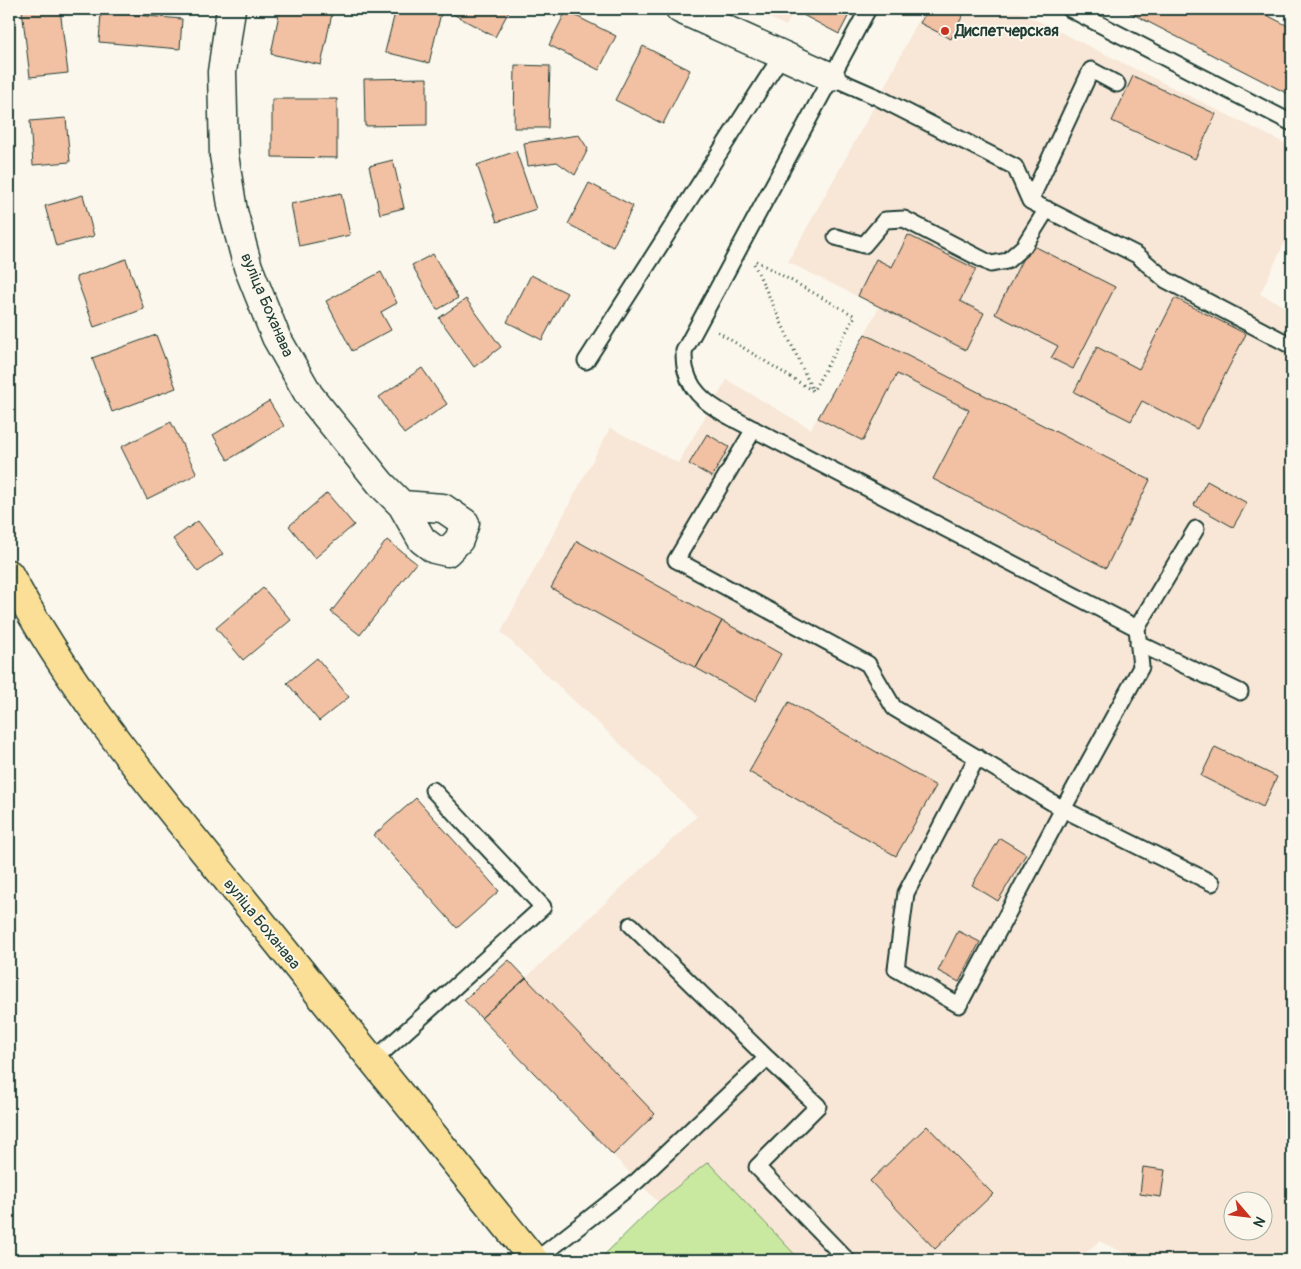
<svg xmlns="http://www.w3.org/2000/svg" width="1301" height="1269" font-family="Pangolin,sans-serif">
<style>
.built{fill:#f8e6d6;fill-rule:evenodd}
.green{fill:#c9e9a0;stroke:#74936a}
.building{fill:#f2c0a2;stroke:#1f3d34}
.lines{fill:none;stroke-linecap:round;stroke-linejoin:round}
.service-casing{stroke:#1f3d34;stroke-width:19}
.minor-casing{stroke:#1f3d34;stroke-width:31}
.primary-casing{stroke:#1f3d34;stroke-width:31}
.path{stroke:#1f3d34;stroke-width:3;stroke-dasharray:1 4;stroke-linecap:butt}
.service{stroke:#fbf7ec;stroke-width:15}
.minor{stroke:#fbf7ec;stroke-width:28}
.primary{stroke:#fbdf96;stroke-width:28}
.poi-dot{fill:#c8321e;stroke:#fbf7ec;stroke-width:2}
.labels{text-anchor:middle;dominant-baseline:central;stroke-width:4;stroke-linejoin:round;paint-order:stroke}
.poi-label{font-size:16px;font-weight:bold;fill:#1f3d34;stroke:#fbf7ec;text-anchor:start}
.street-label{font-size:16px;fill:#1f3d34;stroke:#fbf7ec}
</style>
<rect width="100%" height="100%" fill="#fbf7ec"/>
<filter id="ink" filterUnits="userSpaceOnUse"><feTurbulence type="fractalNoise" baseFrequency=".02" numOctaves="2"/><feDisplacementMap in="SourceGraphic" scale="10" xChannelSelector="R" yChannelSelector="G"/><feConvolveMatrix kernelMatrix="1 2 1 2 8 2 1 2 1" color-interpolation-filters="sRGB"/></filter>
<g filter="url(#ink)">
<path class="built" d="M 752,9 L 795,9 L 786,26 Z
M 924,9 L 1014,9 L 1292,147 L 1292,227 L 1260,294 L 1292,310 L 1292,1260 L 1140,1260 L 1099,1241 L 1078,1260 L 800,1260 L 708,1162 L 658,1202 L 481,1018 L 526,978 L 697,816 L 501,632 L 610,428 L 678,463 L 727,380 L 811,429 L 865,334 L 879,307 L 788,262 L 879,98 ZM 1234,1202 L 1264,1202 L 1264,1232 L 1234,1232 Z"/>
<path class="green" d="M 708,1162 L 800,1260 L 599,1260 L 658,1202 Z"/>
<path class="building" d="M 29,9 L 60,9 L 68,73 L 30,77 L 22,10 Z
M 280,9 L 333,9 L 321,65 L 271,54 Z
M 396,9 L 442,9 L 429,63 L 385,52 Z
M 456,9 L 510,9 L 495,37 L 453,14 Z
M 806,9 L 852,9 L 839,34 L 803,15 Z
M 928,9 L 966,9 L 951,39 L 920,23 Z
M 1123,9 L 1255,9 L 1292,28 L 1292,96 Z
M 566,11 L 616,36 L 599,70 L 549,45 Z
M 101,12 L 182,19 L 180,49 L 99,42 Z
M 643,46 L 690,70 L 663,124 L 615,100 Z
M 515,65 L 550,66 L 548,128 L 514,128 Z
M 1133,76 L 1216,114 L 1195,159 L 1112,121 Z
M 427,78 L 427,125 L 365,126 L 364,79 Z
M 272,99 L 337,99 L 337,158 L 272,157 Z
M 66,118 L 70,162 L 33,165 L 30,121 Z
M 579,135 L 588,149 L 575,175 L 557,162 L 528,166 L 524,143 Z
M 516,151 L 536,209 L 497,222 L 477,165 Z
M 393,160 L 404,208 L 380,214 L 369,166 Z
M 589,183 L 633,206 L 613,247 L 568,224 Z
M 341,193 L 350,235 L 299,246 L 291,204 Z
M 83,195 L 94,236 L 56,246 L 45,206 Z
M 908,235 L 976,269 L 960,301 L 984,313 L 966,350 L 858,296 L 876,259 L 892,267 Z
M 1030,244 L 1115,287 L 1073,369 L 1051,358 L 1058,346 L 995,314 Z
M 433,254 L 458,298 L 437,310 L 412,265 Z
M 126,259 L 144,309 L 94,327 L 76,277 Z
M 381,272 L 397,303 L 381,312 L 391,330 L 352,351 L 326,301 Z
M 531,275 L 567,293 L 542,340 L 507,322 Z
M 1175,298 L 1246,334 L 1197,429 L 1142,401 L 1131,421 L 1074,392 L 1097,347 L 1139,369 Z
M 466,299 L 501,347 L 474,367 L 439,318 Z
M 865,334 L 1150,480 L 1106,568 L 933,479 L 969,410 L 897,374 L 863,441 L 818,418 Z
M 156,335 L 176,388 L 112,412 L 92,358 Z
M 422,368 L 447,404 L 404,434 L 379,397 Z
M 269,401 L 284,426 L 228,460 L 213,435 Z
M 171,422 L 197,474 L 147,499 L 121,447 Z
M 707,434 L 729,447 L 712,477 L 689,464 Z
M 1207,481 L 1247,503 L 1233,527 L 1194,505 Z
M 327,493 L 354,525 L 315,558 L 289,526 Z
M 198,521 L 223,554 L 198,572 L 173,539 Z
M 387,540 L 416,563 L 360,635 L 331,612 Z
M 577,541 L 722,621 L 696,668 L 551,588 Z
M 263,588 L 291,620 L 243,660 L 216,628 Z
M 722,621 L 781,654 L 755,701 L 696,668 Z
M 317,658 L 349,697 L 319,721 L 287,683 Z
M 789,702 L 936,786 L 896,856 L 749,772 Z
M 1215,747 L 1277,777 L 1263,807 L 1201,776 Z
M 416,798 L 499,891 L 457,928 L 374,835 Z
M 1000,838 L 1026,854 L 998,901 L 972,885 Z
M 958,931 L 980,942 L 959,982 L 938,971 Z
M 509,960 L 526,978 L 481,1018 L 464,1000 Z
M 526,978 L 655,1114 L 613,1155 L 481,1018 Z
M 927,1126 L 993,1194 L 935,1249 L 870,1181 Z
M 1143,1167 L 1165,1170 L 1161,1197 L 1140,1194 Z"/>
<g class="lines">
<g class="service-casing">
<path id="service" d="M 868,9 L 684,351 C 684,358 684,365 686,371 C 692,396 715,409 736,420 L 1137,628 L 1196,529
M 1070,9 L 1292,123
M 831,77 L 879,98 L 1015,167 L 1030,201 L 1137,255 L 1166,280 L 1292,346
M 1030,201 L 1091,70 L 1117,84
M 836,237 L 864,245 L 885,220 L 904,219 L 991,264 L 1007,261 L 1024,246 L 1047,209
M 586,361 L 782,55
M 754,429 L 676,560 L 868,664 L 894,708 L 1063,809 L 1212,883
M 1138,643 L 1240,692
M 977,757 L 906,893 L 896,969 L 959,1005 L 1063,809 L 1141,667 L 1137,628
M 631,925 L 767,1058
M 373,1061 L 543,907 L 433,790
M 536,1260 L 637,1181 L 767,1058 L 818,1106 L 757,1167 L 847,1260"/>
</g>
<g class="minor-casing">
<path id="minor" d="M 231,9 L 222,72 L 224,155 L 233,211 L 248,267 L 276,337 L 309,395 L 381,484 L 402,505 L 422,540 L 434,549 L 447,552 L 459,540 L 465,523 L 443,508 L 402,505
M 680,9 L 831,77"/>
</g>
<g class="primary-casing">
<path id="primary" d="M 9,574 C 71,692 158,795 242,898 C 339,1019 437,1140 534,1260"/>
</g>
<path class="path" d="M 756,261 L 855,316 L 813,391
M 754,264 L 812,389
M 718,332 L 813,391"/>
<use href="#service" class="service"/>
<use href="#minor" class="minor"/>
<use href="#primary" class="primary"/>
</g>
</g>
<circle class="poi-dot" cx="945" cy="31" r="5"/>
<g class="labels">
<g class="poi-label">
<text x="955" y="31">Диспетчерская</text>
</g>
<g class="street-label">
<text transform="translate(267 305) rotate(67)">вуліца Боханава</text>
<text transform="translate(262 924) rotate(51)">вуліца Боханава</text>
</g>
</g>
<rect width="1301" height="1269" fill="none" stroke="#fbf7ec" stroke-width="30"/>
<rect x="15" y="15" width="1271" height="1239" fill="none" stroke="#1f3d34" stroke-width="2" filter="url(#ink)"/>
<g transform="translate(1248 1216) rotate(118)"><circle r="24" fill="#fbf7ec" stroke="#a3ada2"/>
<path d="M0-4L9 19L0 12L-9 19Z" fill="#c8321e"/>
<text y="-8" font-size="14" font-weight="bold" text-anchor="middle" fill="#1f3d34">N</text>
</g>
</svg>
